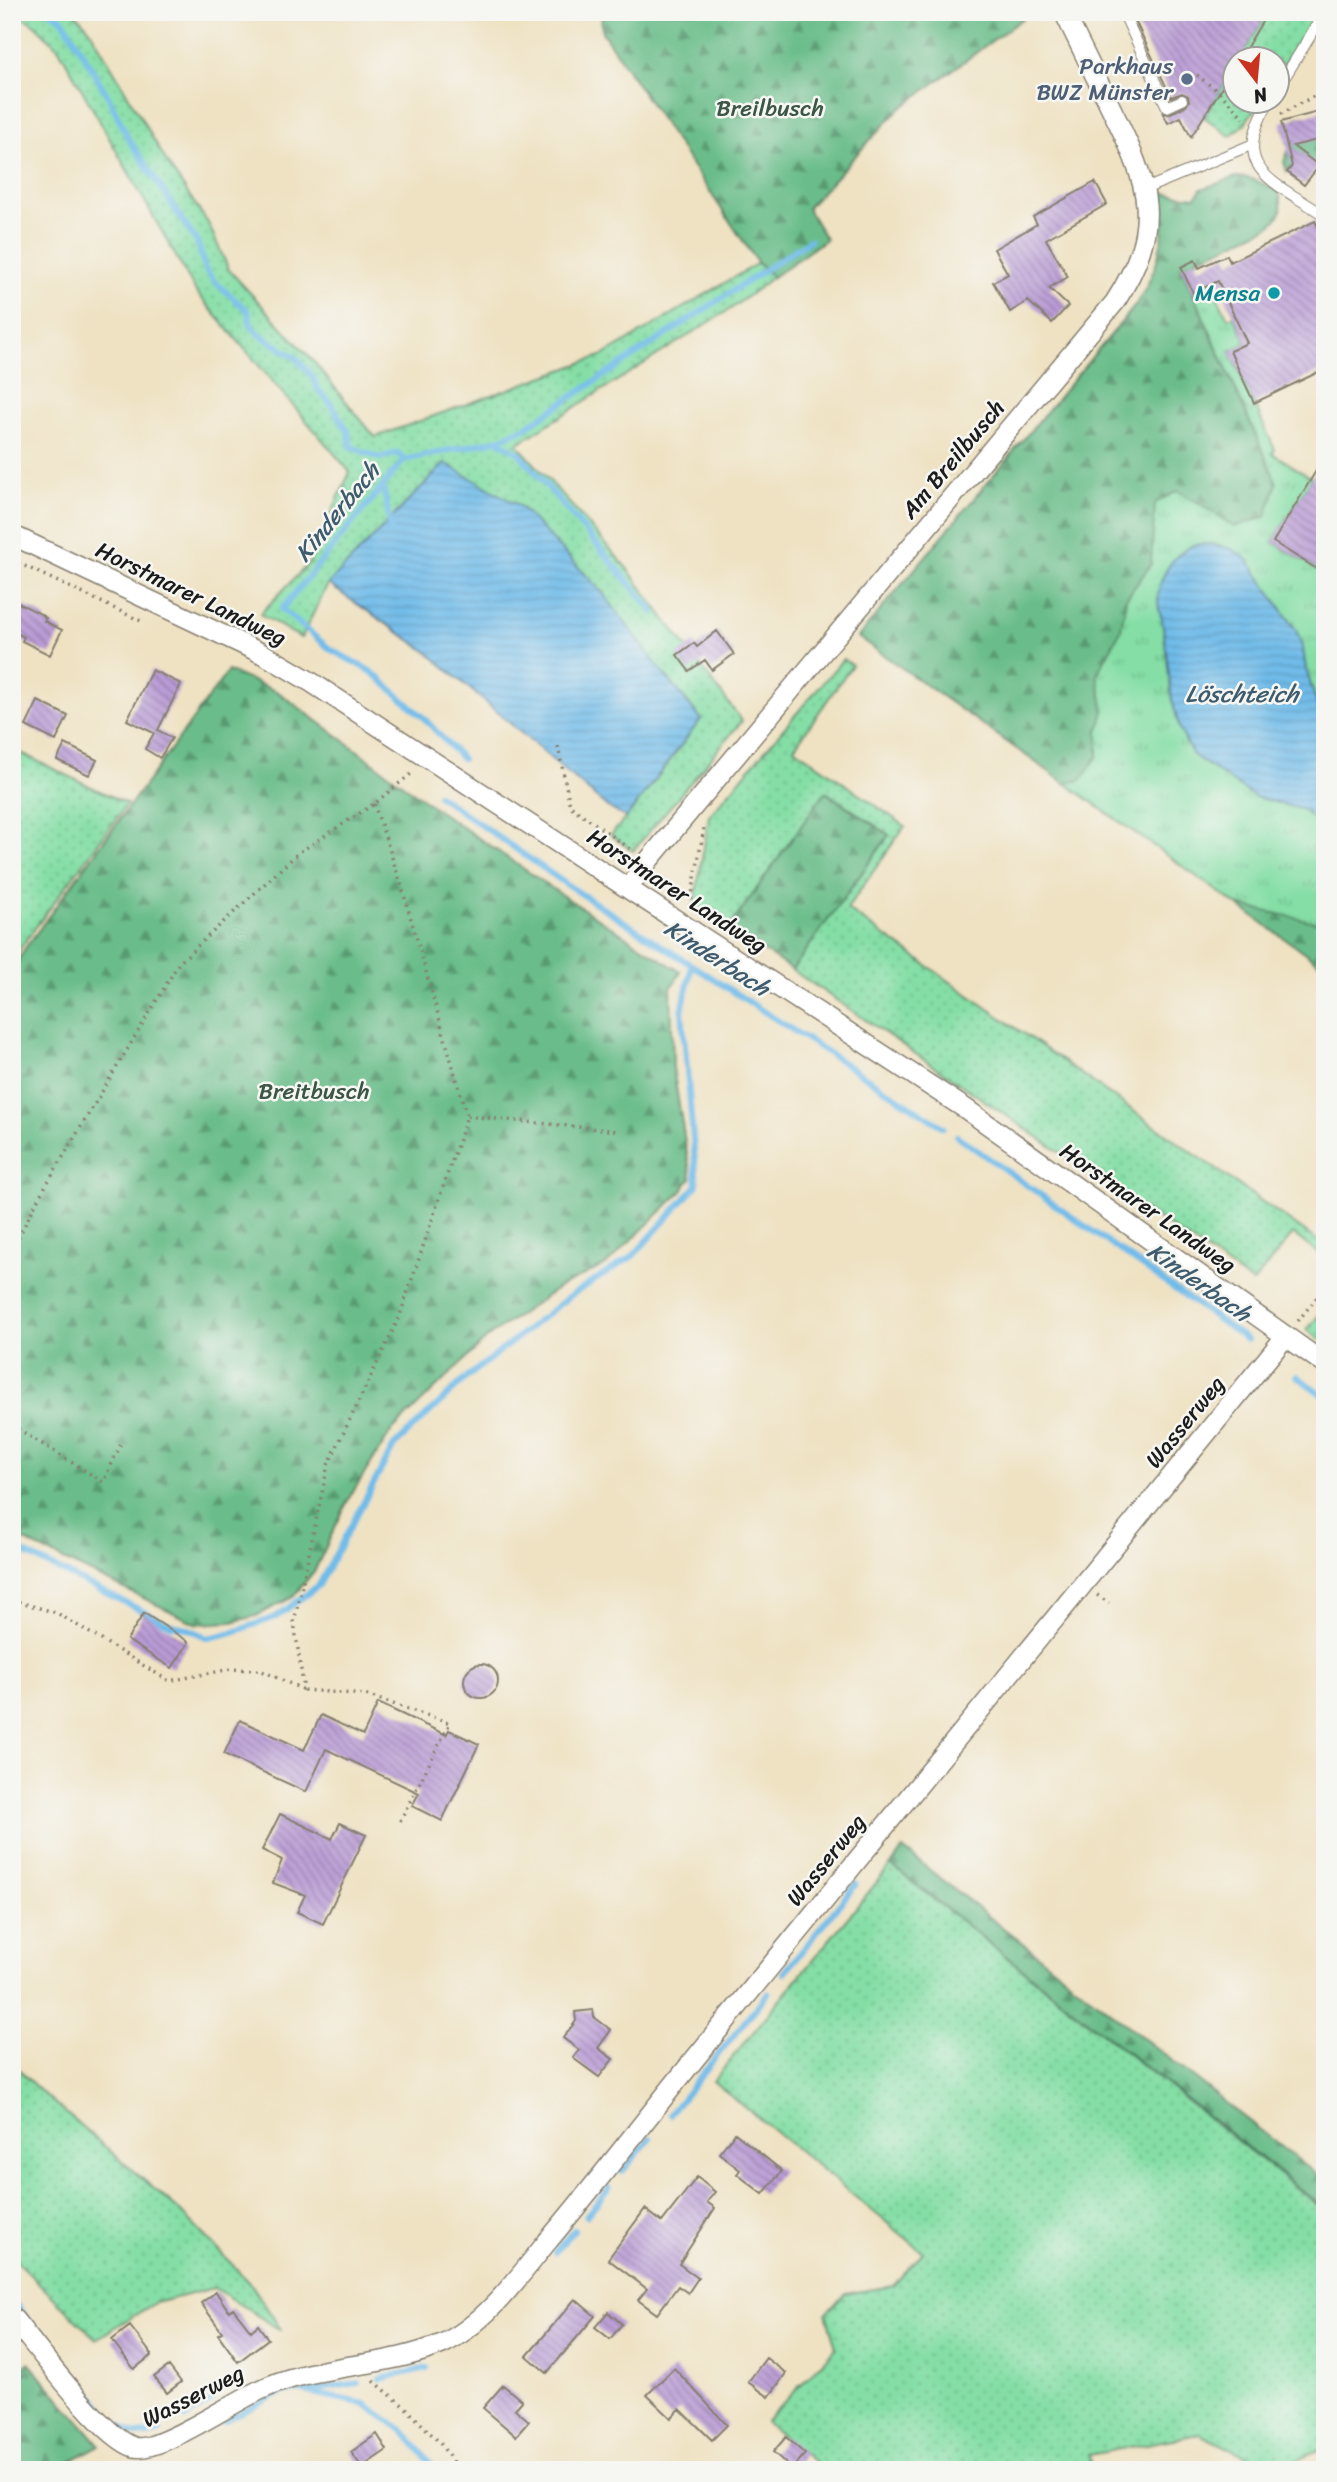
<svg xmlns="http://www.w3.org/2000/svg" width="1337" height="2482" font-family="Sriracha,sans-serif">
<style>
.grass{fill:url(#grass-dots);stroke:#507d60;stroke-width:2}
.forest{fill:url(#forest-firs);stroke:#446c53;stroke-width:2}
.park{fill:url(#park-tufts);stroke:#507d60;stroke-width:2}
.water{fill:url(#water-rules);stroke:#466c82;stroke-width:2}
.lines{fill:none;stroke-linecap:round;stroke-linejoin:round}
.stream{stroke:#70bbe9;stroke-width:6}
.building{fill:url(#building-back-hatch)}
.lane-casing{stroke:#867f70;stroke-width:12}
.street-casing{stroke:#867f70;stroke-width:22}
.path{stroke:#867f70;stroke-width:3.5;stroke-dasharray:2 5;stroke-linecap:butt}
.lane{stroke:#fff;stroke-width:10}
.street{stroke:#fff;stroke-width:19}
.service-dot{fill:#5c6f8a;stroke:#f6f6f2;stroke-width:2.5}
.culture-dot{fill:#0f9aa8;stroke:#f6f6f2;stroke-width:2.5}
.labels{text-anchor:middle;dominant-baseline:central;stroke-width:5;stroke-linejoin:round;paint-order:stroke}
.service-label{font-size:23px;fill:#4e5e75;stroke:#f6f6f2;text-anchor:end}
.park-label{font-size:23px;fill:#3b5645;stroke:#f6f6f2}
.culture-label{font-size:23px;fill:#0d838f;stroke:#f6f6f2;text-anchor:end}
.street-label{font-size:23px;fill:#1c1c1c;stroke:#f6f6f2}
.water-label{font-size:24px;font-style:italic;fill:#3e5c6e;stroke:#f6f6f2}
</style>
<defs>
<pattern id="grass-dots" width="8" height="8" patternUnits="userSpaceOnUse" patternTransform="scale(1.75)"><rect width="8" height="8" fill="#84dea5"/><path d="M2 2h.1M6 6h.1" fill="none" stroke="#71be8d" stroke-width="1.8" stroke-linecap="round"/></pattern>
<pattern id="forest-firs" width="22" height="20" patternUnits="userSpaceOnUse" patternTransform="scale(1.75)"><rect width="22" height="20" fill="#6bbd8a"/><path d="M5 1l3.5 6h-7zM16 11l3.5 6h-7z" fill="#579970"/></pattern>
<pattern id="park-tufts" width="24" height="20" patternUnits="userSpaceOnUse" patternTransform="scale(1.75)"><rect width="24" height="20" fill="#84dea5"/><path d="M3 7l-1-3M5 7V3M7 7l1-3M15 17l-1-3M17 17v-4M19 17l1-3" fill="none" stroke="#71be8d"/></pattern>
<pattern id="water-rules" width="6" height="5" patternUnits="userSpaceOnUse" patternTransform="scale(1.75)"><rect width="6" height="5" fill="#70bbe9"/><path d="M0 2.5h6" fill="none" stroke="#60a0c7"/></pattern>
<pattern id="building-back-hatch" width="6" height="6" patternUnits="userSpaceOnUse" patternTransform="scale(1.75)"><rect width="6" height="6" fill="#b99bd5"/><path d="M-1 5l2 2M0 0l6 6M5-1l2 2" fill="none" stroke="#967eac"/></pattern>
</defs>
<rect width="100%" height="100%" fill="#f6f6f2"/>
<filter id="ink" filterUnits="userSpaceOnUse"><feTurbulence type="fractalNoise" baseFrequency=".0143" numOctaves="2"/><feDisplacementMap in="SourceGraphic" scale="14" xChannelSelector="R" yChannelSelector="G"/><feConvolveMatrix kernelMatrix="1 2 1 2 8 2 1 2 1" color-interpolation-filters="sRGB"/></filter>
<filter id="wash" filterUnits="userSpaceOnUse"><feTurbulence type="fractalNoise" baseFrequency=".00686" numOctaves="4" result="noise"/><feDisplacementMap in="SourceGraphic" scale="28" xChannelSelector="R" yChannelSelector="G"/><feGaussianBlur stdDeviation="1.57" result="paint"/><feColorMatrix in="noise" values="0 0 0 0 0 0 0 0 0 0 0 0 0 0 0 0 0 1.4 0 .05"/><feComposite in="paint" operator="in"/></filter>
<g filter="url(#wash)">
<rect width="100%" height="100%" fill="#efe2c3"/>
<path class="grass" d="M 14,12 L 74,12 L 89,28 L 169,166 L 208,223 L 229,270 L 314,362 L 375,437 L 604,355 L 758,263 L 773,277 L 732,308 L 517,444 L 626,567 L 742,721 L 633,851 L 611,835 L 635,807 L 701,719 L 660,669 L 445,463 L 328,584 L 301,638 L 260,614 L 309,563 L 350,472 L 196,292 L 59,49 L 35,25 Z
M 1268,12 L 1317,12 L 1278,73 L 1278,60 L 1239,60 Z
M 1235,65 L 1236,102 L 1259,102 L 1244,125 L 1230,136 L 1204,117 Z
M 843,659 L 852,665 L 794,748 L 905,826 L 847,909 L 1325,1246 L 1324,1258 L 1293,1234 L 1253,1283 L 792,970 L 889,835 L 826,792 L 729,928 L 694,907 L 709,816 Z
M 12,749 L 127,804 L 21,947 L 12,963 Z
M 1325,1307 L 1325,1343 L 1307,1330 Z
M 891,1865 L 1325,2211 L 1325,2448 L 1275,2469 L 1199,2434 L 1089,2455 L 1092,2470 L 824,2470 L 765,2422 L 836,2348 L 826,2313 L 845,2294 L 893,2286 L 923,2252 L 713,2081 Z
M 12,2063 L 38,2089 L 181,2212 L 251,2284 L 282,2331 L 214,2288 L 155,2303 L 96,2339 L 12,2257 Z"/>
<path class="forest" d="M 601,12 L 1031,12 L 897,111 L 807,208 L 826,239 L 773,277 L 758,263 L 602,32 Z
M 1325,110 L 1325,173 L 1302,153 L 1287,172 L 1284,162 L 1291,144 L 1289,122 L 1299,117 L 1317,124 Z
M 1236,177 C 1255,177 1262,184 1279,192 C 1284,210 1282,218 1266,228 L 1181,267 L 1277,483 L 1266,517 L 1233,527 L 1201,504 L 1154,537 L 1151,564 L 1126,599 L 1121,630 L 1097,674 L 1104,711 L 1098,733 L 1098,756 L 1081,780 L 1065,783 L 858,637 L 1135,306 C 1158,272 1167,234 1163,193 L 1196,197 L 1201,189 Z
M 228,671 L 278,692 L 439,811 L 565,897 L 681,972 L 671,988 L 673,1068 L 691,1178 L 681,1192 L 606,1265 L 561,1286 L 489,1336 L 391,1432 L 349,1498 L 315,1570 L 293,1597 L 256,1616 L 232,1622 L 197,1624 L 12,1535 L 12,971 L 24,950 Z
M 825,792 L 889,835 L 792,970 L 729,928 Z
M 1237,905 L 1325,923 L 1325,967 Z
M 903,1849 L 1325,2181 L 1325,2209 L 891,1865 Z
M 29,2363 L 100,2445 L 54,2470 L 12,2470 L 12,2373 Z"/>
<path class="park" d="M 1211,284 L 1228,318 L 1234,316 L 1247,343 L 1230,351 L 1275,450 L 1272,453 L 1312,478 L 1273,542 L 1325,574 L 1325,924 L 1237,905 L 1065,783 L 1081,780 L 1098,756 L 1098,733 L 1104,711 L 1097,674 L 1121,630 L 1126,599 L 1151,564 L 1155,503 L 1177,491 L 1201,504 L 1234,527 L 1266,517 L 1277,483 L 1193,293 Z"/>
<path class="water" d="M 445,463 L 521,507 L 602,592 L 660,669 L 701,719 L 626,818 L 606,806 L 426,651 L 328,584 Z
M 1196,544 L 1213,544 L 1232,549 L 1248,560 L 1294,627 L 1302,642 L 1306,669 L 1325,730 L 1325,830 L 1304,810 L 1255,797 L 1193,755 L 1180,730 L 1172,699 L 1162,619 C 1150,590 1168,555 1196,544 Z"/>
<g class="lines">
<path class="stream" d="M 51,12 L 63,20 L 109,98 L 128,138 L 198,244 L 205,269 L 215,282 L 248,311 L 251,326 L 259,334 L 296,358 L 314,379 L 318,390 L 328,400 L 348,431 L 351,447 L 379,458 L 398,453 L 404,460 L 282,609 L 330,649 L 372,672 L 422,716 L 462,759
M 497,440 L 519,453 L 654,612
M 404,460 L 497,440 L 523,429 L 810,240
M 383,486 L 391,528
M 438,795 L 566,884 L 943,1127
M 957,1136 L 1247,1340
M 1297,1376 L 1325,1397
M 12,1547 L 171,1625 L 187,1628 L 208,1638 L 231,1633 L 276,1617 L 319,1585 L 394,1446 L 466,1378 L 570,1296 L 633,1256 L 697,1185 L 682,1011 L 692,965
M 784,1973 L 856,1884
M 670,2114 L 768,1993
M 622,2172 L 650,2138
M 586,2216 L 609,2188
M 555,2252 L 574,2230
M 12,2300 L 112,2420 C 133,2434 135,2438 160,2431
M 380,2379 L 427,2368
M 308,2391 L 358,2383
M 185,2418 L 213,2400
M 224,2421 L 285,2391 L 298,2390 L 365,2404 L 404,2431 L 436,2470"/>
</g>
<g id="blocks">
<path class="building" d="M 1131,12 L 1268,12 L 1239,60 L 1236,60 L 1236,65 L 1191,137 L 1181,117 L 1168,123 L 1163,113 L 1169,114 L 1186,106 L 1189,101 L 1188,96 L 1182,93 L 1171,97 Z
M 1325,110 L 1325,138 L 1293,146 L 1319,166 L 1304,185 L 1287,172 L 1292,166 L 1281,122 Z
M 1095,182 L 1107,204 L 1046,239 L 1068,277 L 1049,288 L 1068,306 L 1052,323 L 1028,301 L 1010,312 L 993,282 L 1008,274 L 994,249 L 1037,224 L 1033,217 Z
M 1315,221 L 1325,241 L 1325,369 L 1254,403 L 1230,351 L 1247,343 L 1218,281 L 1193,293 L 1181,267 L 1195,260 L 1199,268 L 1227,255 L 1230,262 Z
M 1325,456 L 1325,574 L 1273,542 Z
M 12,600 L 37,612 L 46,618 L 44,621 L 62,630 L 50,655 L 22,641 L 24,637 L 12,631 Z
M 717,631 L 734,654 L 712,670 L 705,660 L 689,671 L 677,655 L 694,643 L 697,647 Z
M 152,670 L 181,684 L 158,730 L 172,738 L 160,758 L 145,749 L 154,733 L 127,720 Z
M 38,701 L 68,716 L 56,741 L 26,726 Z
M 65,744 L 97,760 L 89,775 L 57,760 Z
M 144,1613 L 189,1642 L 172,1668 L 127,1640 Z
M464 1681a17 17 0 1 1 34 0a17 17 0 1 1-34 0Z
M 378,1703 L 446,1735 L 449,1730 L 479,1744 L 442,1821 L 412,1806 L 419,1793 L 326,1749 L 306,1792 L 224,1754 L 240,1720 L 304,1750 L 321,1715 L 363,1735 Z
M 280,1814 L 332,1839 L 340,1823 L 366,1835 L 323,1924 L 297,1912 L 305,1895 L 273,1883 L 282,1860 L 262,1850 Z
M 593,2010 L 594,2017 L 611,2030 L 598,2048 L 613,2059 L 599,2077 L 573,2058 L 579,2050 L 563,2038 L 576,2021 L 575,2012 Z
M 735,2133 L 782,2171 L 763,2194 L 737,2174 L 740,2170 L 719,2153 Z
M 697,2177 L 715,2192 L 707,2202 L 715,2208 L 679,2264 L 698,2278 L 688,2293 L 678,2286 L 657,2314 L 638,2300 L 647,2289 L 608,2259 L 645,2209 L 662,2222 Z
M 216,2292 L 229,2311 L 233,2308 L 251,2331 L 258,2325 L 268,2339 L 238,2362 L 218,2334 L 222,2332 L 201,2303 Z
M 575,2299 L 595,2316 L 547,2373 L 527,2356 Z
M 608,2312 L 622,2324 L 610,2339 L 595,2327 Z
M 130,2326 L 152,2355 L 134,2369 L 112,2340 Z
M 766,2358 L 786,2373 L 769,2397 L 748,2382 Z
M 169,2366 L 181,2382 L 167,2393 L 154,2377 Z
M 674,2368 L 727,2425 L 712,2440 L 680,2409 L 671,2418 L 647,2395 Z
M 503,2385 L 522,2401 L 515,2409 L 529,2421 L 516,2436 L 483,2408 Z
M 377,2434 L 387,2450 L 362,2467 L 351,2452 Z
M 786,2437 L 805,2454 L 792,2469 L 773,2452 Z"/>
</g>
</g>
<g filter="url(#ink)">
<use href="#blocks" fill-opacity="0" stroke="#867f70" stroke-width="2"/>
<g class="lines">
<g class="lane-casing">
<path id="lane" d="M 1123,12 L 1167,107 L 1182,100
M 1278,88 L 1325,12
M 1269,102 C 1227,171 1275,181 1325,216
M 1145,189 L 1251,145"/>
</g>
<g class="street-casing">
<path id="street" d="M 12,535 L 265,655 L 311,682 L 966,1109 L 1325,1364
M 628,888 L 648,861 L 1115,302 C 1164,225 1150,187 1112,110 C 1096,77 1080,45 1064,12
M 12,2317 C 37,2347 101,2436 134,2447 C 157,2454 233,2402 258,2391 C 315,2363 383,2369 442,2344 C 483,2326 519,2277 547,2242 C 597,2183 644,2121 693,2061 L 1286,1336"/>
</g>
<path class="path" d="M 1197,75 L 1219,92 L 1244,118
M 1281,114 L 1325,90
M 12,560 L 143,622
M 558,746 L 570,806 L 632,850
M 374,804 L 401,884 L 467,1116 L 399,1318 L 328,1465 L 294,1622 L 304,1690 L 366,1695 L 450,1723 L 398,1825
M 690,906 L 704,828
M 467,1116 L 619,1131
M 12,1250 L 39,1197 L 179,963 L 298,853 L 374,804 L 412,773
M 1298,1321 L 1325,1287
M 12,1425 L 103,1482 L 121,1444
M 1097,1595 L 1109,1603
M 12,1600 L 57,1613 L 169,1681 L 231,1669 L 260,1670 L 304,1690
M 374,2381 L 406,2408 L 440,2443 L 458,2470"/>
<use href="#lane" class="lane"/>
<use href="#street" class="street"/>
</g>
</g>
<circle class="service-dot" cx="1187" cy="79" r="7"/>
<circle class="culture-dot" cx="1274" cy="293" r="7"/>
<g class="labels">
<g class="service-label">
<text x="1173" y="66">Parkhaus<tspan x="1173" dy="26">BWZ Münster</tspan></text>
</g>
<g class="park-label">
<text x="770" y="108">Breilbusch</text>
<text x="314" y="1091">Breitbusch</text>
</g>
<g class="culture-label">
<text x="1260" y="293">Mensa</text>
</g>
<g class="street-label">
<text transform="translate(953 459) rotate(-50)">Am Breilbusch</text>
<text transform="translate(191 594) rotate(26)">Horstmarer Landweg</text>
<text transform="translate(677 891) rotate(33)">Horstmarer Landweg</text>
<text transform="translate(1148 1208) rotate(35)">Horstmarer Landweg</text>
<text transform="translate(1185 1422) rotate(-51)">Wasserweg</text>
<text transform="translate(826 1860) rotate(-51)">Wasserweg</text>
<text transform="translate(193 2396) rotate(-27)">Wasserweg</text>
</g>
<g class="water-label">
<text transform="translate(337 512) rotate(-51)">Kinderbach</text>
<text x="1242" y="694">Löschteich</text>
<text transform="translate(717 958) rotate(33)">Kinderbach</text>
<text transform="translate(1199 1282) rotate(35)">Kinderbach</text>
</g>
</g>
<rect width="1337" height="2482" fill="none" stroke="#f6f6f2" stroke-width="42"/>
<g transform="translate(1256 80) rotate(164)"><circle r="33" fill="#f6f6f2" stroke="#9f9f9c" stroke-width="2"/>
<path d="M0-5L12 26L0 18L-12 26Z" fill="#c8321e"/>
<text y="-10" font-size="19" font-weight="bold" text-anchor="middle" fill="#1c1c1c">N</text>
</g>
</svg>
